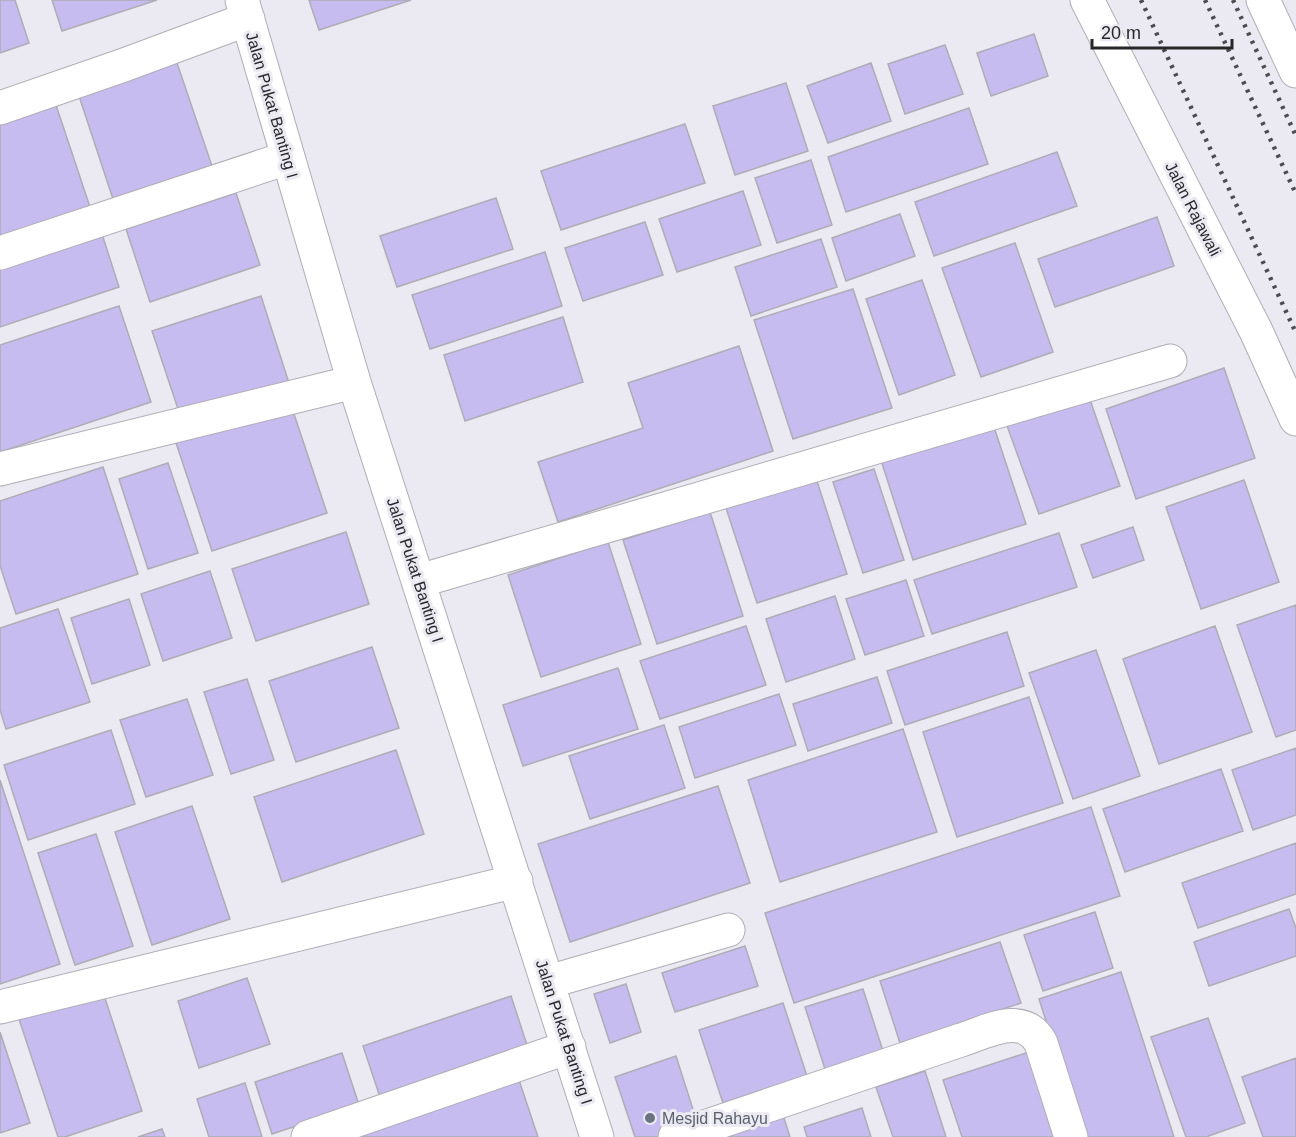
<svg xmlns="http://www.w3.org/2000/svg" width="1296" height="1137" font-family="Helvetica,sans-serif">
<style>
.building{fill:#c7bcf0;stroke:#aeacb5;stroke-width:1.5}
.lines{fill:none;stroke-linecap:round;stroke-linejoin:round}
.minor-casing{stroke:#afadb6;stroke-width:35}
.minor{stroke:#fff;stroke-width:33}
.rail{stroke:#4c4c50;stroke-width:4.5;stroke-dasharray:3 6;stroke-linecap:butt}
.worship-dot{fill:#6b7280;stroke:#ebeaf2;stroke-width:2}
.labels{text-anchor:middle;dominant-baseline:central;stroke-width:6;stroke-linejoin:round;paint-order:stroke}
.street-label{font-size:16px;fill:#27272a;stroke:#ebeaf2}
.worship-label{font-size:16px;fill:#5b616d;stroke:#ebeaf2;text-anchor:start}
</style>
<rect width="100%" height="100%" fill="#ebeaf2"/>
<path class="building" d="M 0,0 L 15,0 L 29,43 L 0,53 Z
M 52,0 L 157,0 L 62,31 Z
M 309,0 L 411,0 L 319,30 Z
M 1034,34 L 1048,76 L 991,96 L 977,53 Z
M 945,45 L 963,94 L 905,114 L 888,64 Z
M 175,57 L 214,172 L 115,205 L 77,90 Z
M 871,63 L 891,121 L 828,143 L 807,86 Z
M 786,83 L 808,151 L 735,175 L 713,106 Z
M 54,99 L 93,216 L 0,248 L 0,117 Z
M 969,108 L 988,164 L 846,212 L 828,157 Z
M 685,124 L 705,183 L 561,230 L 541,171 Z
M 1057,152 L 1077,206 L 934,256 L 915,202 Z
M 811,160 L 832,225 L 777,243 L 755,178 Z
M 743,191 L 761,245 L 677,272 L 659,219 Z
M 236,193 L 260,265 L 150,302 L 126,229 Z
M 496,198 L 513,249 L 397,287 L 380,236 Z
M 900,214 L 915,256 L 846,281 L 832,238 Z
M 1157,217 L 1174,266 L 1055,307 L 1038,259 Z
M 645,222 L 663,275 L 583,301 L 565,248 Z
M 102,234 L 119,287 L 0,327 L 0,267 Z
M 821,239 L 837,287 L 751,316 L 735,267 Z
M 1015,243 L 1053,352 L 981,377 L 942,268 Z
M 545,252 L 562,306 L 430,349 L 412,295 Z
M 922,280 L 955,375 L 899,395 L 866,299 Z
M 853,289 L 892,408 L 793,439 L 754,320 Z
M 261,296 L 289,383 L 181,418 L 152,331 Z
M 119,306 L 151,402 L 0,452 L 0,345 Z
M 563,317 L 583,382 L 465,421 L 444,355 Z
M 739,346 L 773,451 L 558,522 L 538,462 L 643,428 L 628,383 Z
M 1224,368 L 1255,458 L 1136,499 L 1106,409 Z
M 1088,394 L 1120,486 L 1039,514 L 1006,423 Z
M 291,405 L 327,513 L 212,551 L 176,443 Z
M 992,421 L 1026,524 L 913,560 L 880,457 Z
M 168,463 L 198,553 L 148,569 L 119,479 Z
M 103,467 L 138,574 L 16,614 L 0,566 L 0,501 Z
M 874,469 L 904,560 L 863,573 L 833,482 Z
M 816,478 L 847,574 L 757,603 L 726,508 Z
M 1244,480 L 1279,582 L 1201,609 L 1166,507 Z
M 710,512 L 743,616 L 657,644 L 623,540 Z
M 1133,527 L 1144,560 L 1093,578 L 1081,545 Z
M 346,532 L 369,604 L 256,641 L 232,569 Z
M 1059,533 L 1077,587 L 932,634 L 914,580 Z
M 608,542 L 641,644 L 541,677 L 508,575 Z
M 210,571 L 232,638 L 163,661 L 141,594 Z
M 906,580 L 924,636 L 865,655 L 846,599 Z
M 835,596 L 855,659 L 786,682 L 766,619 Z
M 129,599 L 150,665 L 92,684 L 71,618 Z
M 1296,605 L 1296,730 L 1276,737 L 1237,625 Z
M 58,609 L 90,702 L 6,729 L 0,710 L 0,628 Z
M 746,626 L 766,685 L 660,719 L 640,661 Z
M 1215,626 L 1252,732 L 1159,764 L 1123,659 Z
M 1007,632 L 1024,686 L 905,725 L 887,671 Z
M 372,647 L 399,728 L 296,762 L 269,681 Z
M 1096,650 L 1140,776 L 1073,799 L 1029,673 Z
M 618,668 L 638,729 L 523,766 L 503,705 Z
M 877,677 L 892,723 L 808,751 L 793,704 Z
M 247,679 L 274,760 L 231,774 L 204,692 Z
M 779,694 L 796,745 L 695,778 L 679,727 Z
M 1029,697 L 1063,803 L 957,837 L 923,732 Z
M 187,699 L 213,775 L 146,797 L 120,720 Z
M 664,725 L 685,788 L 590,819 L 569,756 Z
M 903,729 L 937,832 L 780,882 L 748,780 Z
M 111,730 L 135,804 L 28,840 L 4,765 Z
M 1296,748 L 1296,815 L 1253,830 L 1232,770 Z
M 396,750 L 424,834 L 282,882 L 254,797 Z
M 1221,769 L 1243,831 L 1125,872 L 1103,809 Z
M 0,780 L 60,964 L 0,984 Z
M 718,786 L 750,883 L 570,942 L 538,844 Z
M 192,806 L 230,919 L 152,945 L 115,832 Z
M 1091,807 L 1120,896 L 794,1003 L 765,913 Z
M 96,834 L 133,946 L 75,965 L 38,853 Z
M 1296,843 L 1296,894 L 1198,928 L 1182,883 Z
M 1289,909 L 1296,928 L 1296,956 L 1209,986 L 1194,942 Z
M 1095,912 L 1113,968 L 1043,991 L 1024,935 Z
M 1000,942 L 1021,1003 L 900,1043 L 880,981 Z
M 745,946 L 758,986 L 675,1012 L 662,973 Z
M 1121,972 L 1174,1137 L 1083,1137 L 1039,999 Z
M 247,978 L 270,1044 L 199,1068 L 178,1001 Z
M 100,983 L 142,1111 L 65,1137 L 58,1137 L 16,1010 Z
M 626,984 L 641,1032 L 610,1043 L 594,994 Z
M 863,989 L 883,1051 L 825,1069 L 805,1007 Z
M 511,996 L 530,1054 L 382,1103 L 363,1046 Z
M 783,1003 L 807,1076 L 723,1103 L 699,1030 Z
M 1208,1018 L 1245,1123 L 1206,1137 L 1186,1137 L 1151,1037 Z
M 0,1032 L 30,1123 L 0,1133 Z
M 1032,1051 L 1060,1137 L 962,1137 L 943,1080 Z
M 342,1053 L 359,1105 L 272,1134 L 255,1082 Z
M 676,1056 L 698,1125 L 658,1137 L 635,1137 L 615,1077 Z
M 1296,1058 L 1296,1137 L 1263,1137 L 1242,1077 Z
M 925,1071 L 946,1137 L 893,1137 L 876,1087 Z
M 517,1074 L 538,1137 L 327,1137 Z
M 245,1083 L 262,1137 L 209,1137 L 197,1099 Z
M 862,1108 L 871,1137 L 807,1137 L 804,1127 Z
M 783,1115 L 790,1137 L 715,1137 Z
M 162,1129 L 165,1137 L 138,1137 Z"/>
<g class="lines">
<g class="minor-casing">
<path id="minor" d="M 242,0 L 354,382 L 597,1137
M 1087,0 L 1256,331 L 1296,419
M 1263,0 L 1296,71
M 0,108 L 124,65 L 248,19
M 0,253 L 287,158
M 0,469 L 354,382
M 419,581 L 1170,361
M 548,982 L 728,930
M 0,1007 L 516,881
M 308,1137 L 569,1047
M 675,1137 L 961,1040 C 989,1031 1023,1011 1041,1043 L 1071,1137"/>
</g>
<use href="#minor" class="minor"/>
<path class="rail" d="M 1141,0 L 1296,333
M 1205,0 L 1296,194
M 1233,0 L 1296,136"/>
</g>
<circle class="worship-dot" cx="650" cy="1118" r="6"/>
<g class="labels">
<g class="street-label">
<text transform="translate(272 105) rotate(74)">Jalan Pukat Banting I</text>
<text transform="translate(1193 209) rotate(63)">Jalan Rajawali</text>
<text transform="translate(415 570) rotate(72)">Jalan Pukat Banting I</text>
<text transform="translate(564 1032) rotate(72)">Jalan Pukat Banting I</text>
</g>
<g class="worship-label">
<text x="662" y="1118">Mesjid Rahayu</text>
</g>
</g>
<path d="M1092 39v9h140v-9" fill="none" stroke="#27272a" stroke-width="3"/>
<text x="1101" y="39" font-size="18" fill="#27272a" stroke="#ebeaf2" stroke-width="4.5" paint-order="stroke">20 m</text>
</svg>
